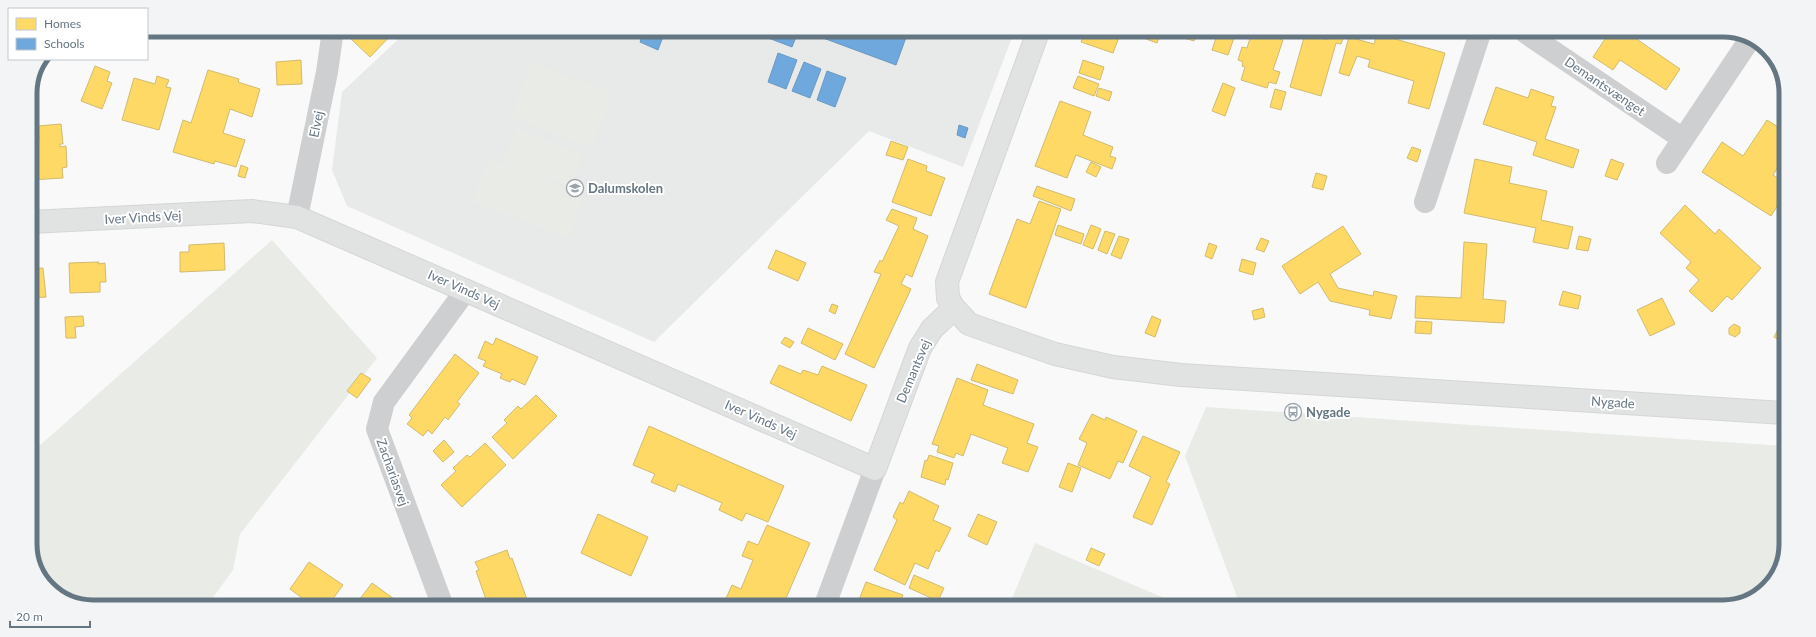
<svg xmlns="http://www.w3.org/2000/svg" width="1816" height="637" font-family="Lato,sans-serif">
<style>
.built{fill:#e8e9e9}
.green{fill:#e8ebe6}
.homes{fill:#ffd966;stroke:#d1bb6f}
.schools{fill:#6fa8dc;stroke:#6c99c1}
.lines{fill:none;stroke-linecap:round;stroke-linejoin:round}
.secondary-casing{stroke:#d5d6d7;stroke-width:24}
.street{stroke:#cecfd0;stroke-width:22}
.secondary{stroke:#e1e2e2;stroke-width:22}
.labels{text-anchor:middle;dominant-baseline:central;stroke-width:4;stroke-linejoin:round;paint-order:stroke}
.street-label{font-size:13px;fill:#657683;stroke:#fff}
.poi-label{font-size:13px;font-weight:bold;fill:#657683;stroke:#fff;text-anchor:start}
.rim{fill:none;stroke:#657683;stroke-width:5}
</style>
<rect width="100%" height="100%" fill="#f9f9f9"/>
<path class="built" d="M 407,31 L 1014,32 L 963,167 L 869,131 L 654,342 L 347,206 L 332,170 L 342,92 Z"/>
<path class="green" d="M 532,62 L 613,93 L 592,148 L 511,117 Z
M 516,128 L 583,155 L 571,187 L 503,162 Z
M 489,159 L 585,195 L 568,238 L 472,202 Z
M 272,240 L 377,358 L 240,534 L 233,570 L 208,604 L 73,604 L 43,582 L 30,548 L 30,454 Z
M 1206,407 L 1783,446 L 1783,564 L 1761,594 L 1723,607 L 1215,606 L 1237,597 L 1185,456 Z
M 1035,543 L 1183,606 L 1009,606 Z"/>
<path class="homes" d="M 256,30 L 273,30 L 268,38 Z
M 356,31 L 395,31 L 370,57 L 351,39 L 357,32 Z
M 1085,32 L 1121,32 L 1113,53 L 1081,42 Z
M 1127,32 L 1161,32 L 1157,43 Z
M 1186,32 L 1197,32 L 1194,41 L 1184,38 Z
M 1218,32 L 1236,32 L 1228,55 L 1212,50 Z
M 1252,32 L 1260,32 L 1283,40 L 1273,70 L 1280,72 L 1276,84 L 1269,82 L 1267,88 L 1241,80 L 1245,67 L 1242,66 L 1243,62 L 1238,60 L 1242,47 L 1247,48 Z
M 1330,32 L 1345,32 L 1341,44 L 1336,43 L 1321,96 L 1290,87 L 1305,34 L 1327,40 Z
M 1405,33 L 1416,33 L 1415,38 L 1404,36 Z
M 1609,33 L 1638,33 L 1635,38 L 1680,69 L 1666,90 L 1620,60 L 1613,70 L 1593,57 Z
M 1377,34 L 1445,53 L 1429,109 L 1408,103 L 1414,81 L 1368,67 L 1370,60 L 1357,56 L 1349,76 L 1339,73 L 1349,37 L 1374,44 Z
M 301,60 L 302,84 L 277,85 L 276,62 Z
M 1083,60 L 1104,67 L 1100,80 L 1079,73 Z
M 95,66 L 110,72 L 107,81 L 112,83 L 102,109 L 81,101 Z
M 208,70 L 239,79 L 238,82 L 260,89 L 252,117 L 230,109 L 223,133 L 245,140 L 236,167 L 215,161 L 214,164 L 173,152 L 183,120 L 191,123 Z
M 157,76 L 169,80 L 166,87 L 171,88 L 159,130 L 122,120 L 134,78 L 155,84 Z
M 1078,76 L 1099,84 L 1094,96 L 1073,88 Z
M 1223,83 L 1235,88 L 1225,116 L 1212,111 Z
M 1496,87 L 1528,98 L 1531,89 L 1554,97 L 1551,106 L 1556,107 L 1545,139 L 1579,150 L 1573,168 L 1533,155 L 1537,142 L 1483,124 Z
M 1099,88 L 1112,92 L 1109,101 L 1096,96 Z
M 1275,89 L 1286,92 L 1281,110 L 1270,107 Z
M 1060,101 L 1091,112 L 1083,135 L 1113,147 L 1110,156 L 1116,158 L 1112,169 L 1076,155 L 1067,178 L 1035,166 Z
M 1767,120 L 1786,132 L 1785,156 L 1773,175 L 1785,183 L 1785,194 L 1771,216 L 1702,172 L 1722,142 L 1743,156 Z
M 61,124 L 63,144 L 60,144 L 60,147 L 66,146 L 67,167 L 62,168 L 63,178 L 30,180 L 30,139 L 39,139 L 38,126 Z
M 891,141 L 908,147 L 903,160 L 886,155 Z
M 1412,147 L 1421,150 L 1417,162 L 1407,158 Z
M 908,159 L 927,166 L 926,171 L 945,178 L 931,216 L 892,202 Z
M 1475,159 L 1512,167 L 1509,183 L 1547,191 L 1541,220 L 1573,227 L 1568,249 L 1533,242 L 1536,228 L 1464,213 Z
M 1611,159 L 1624,164 L 1617,180 L 1605,176 Z
M 1091,162 L 1101,167 L 1096,177 L 1086,172 Z
M 241,165 L 248,168 L 245,178 L 238,176 Z
M 1316,173 L 1327,176 L 1323,190 L 1312,187 Z
M 1037,186 L 1075,199 L 1071,211 L 1033,196 Z
M 1039,201 L 1061,209 L 1026,308 L 989,294 L 1017,219 L 1030,224 Z
M 1685,205 L 1715,234 L 1719,229 L 1761,268 L 1732,300 L 1727,296 L 1712,312 L 1689,291 L 1699,280 L 1686,268 L 1691,262 L 1660,233 Z
M 892,209 L 917,218 L 913,229 L 928,236 L 912,277 L 906,274 L 901,284 L 911,289 L 874,368 L 845,354 L 881,274 L 874,272 L 880,260 L 882,262 L 899,226 L 886,220 Z
M 1058,225 L 1084,234 L 1081,244 L 1055,235 Z
M 1091,225 L 1101,229 L 1093,249 L 1083,245 Z
M 1343,226 L 1361,254 L 1330,274 L 1338,288 L 1373,296 L 1374,291 L 1397,296 L 1391,319 L 1369,315 L 1370,310 L 1330,301 L 1318,282 L 1300,294 L 1282,266 Z
M 1105,231 L 1115,234 L 1107,254 L 1098,250 Z
M 1119,236 L 1129,239 L 1121,259 L 1111,255 Z
M 1579,236 L 1591,239 L 1588,251 L 1576,249 Z
M 1261,238 L 1269,241 L 1264,252 L 1256,249 Z
M 1464,242 L 1487,244 L 1483,299 L 1506,301 L 1504,323 L 1415,318 L 1416,296 L 1461,298 Z
M 224,243 L 225,270 L 180,272 L 180,252 L 189,252 L 189,245 Z
M 1209,243 L 1217,246 L 1212,259 L 1205,256 Z
M 776,250 L 806,263 L 798,281 L 768,268 Z
M 1242,259 L 1256,263 L 1253,275 L 1239,271 Z
M 99,262 L 98,264 L 105,263 L 106,282 L 100,282 L 100,292 L 70,293 L 69,263 Z
M 43,268 L 46,297 L 30,298 L 30,269 Z
M 1563,291 L 1581,296 L 1578,309 L 1559,305 Z
M 1662,298 L 1675,324 L 1650,336 L 1637,310 Z
M 832,304 L 838,306 L 835,314 L 829,311 Z
M 1263,308 L 1265,317 L 1254,320 L 1252,311 Z
M 83,316 L 84,326 L 75,327 L 76,338 L 66,338 L 65,317 Z
M 1152,316 L 1161,320 L 1155,337 L 1145,333 Z
M 1784,318 L 1784,343 L 1774,337 Z
M 1416,321 L 1432,322 L 1431,334 L 1415,333 Z
M 1734,324 L 1740,327 L 1740,333 L 1735,337 L 1729,334 L 1729,328 Z
M 808,328 L 843,344 L 835,360 L 801,343 Z
M 785,337 L 794,342 L 790,348 L 781,343 Z
M 496,338 L 538,357 L 525,385 L 512,379 L 510,382 L 500,378 L 502,374 L 483,366 L 486,361 L 478,358 L 485,341 L 493,345 Z
M 455,354 L 479,373 L 457,402 L 460,404 L 448,420 L 445,417 L 432,434 L 428,430 L 423,436 L 407,424 L 412,418 L 409,415 Z
M 977,364 L 1018,380 L 1013,394 L 971,380 Z
M 779,365 L 801,374 L 803,370 L 818,375 L 822,366 L 867,385 L 851,421 L 770,383 Z
M 361,373 L 371,379 L 357,398 L 347,391 Z
M 957,378 L 988,390 L 983,405 L 1034,424 L 1027,443 L 1038,447 L 1028,472 L 1002,463 L 1008,448 L 971,434 L 963,456 L 956,453 L 954,458 L 937,452 L 939,446 L 932,444 Z
M 536,395 L 557,416 L 513,459 L 492,437 L 507,423 L 504,420 L 518,406 L 521,409 Z
M 1092,414 L 1105,420 L 1106,417 L 1137,431 L 1123,463 L 1118,461 L 1110,479 L 1078,465 L 1087,443 L 1079,439 Z
M 649,426 L 784,486 L 768,522 L 746,513 L 742,521 L 719,510 L 722,503 L 678,484 L 675,492 L 651,482 L 655,474 L 633,465 Z
M 1143,436 L 1180,452 L 1166,482 L 1170,484 L 1152,525 L 1133,517 L 1151,477 L 1129,466 Z
M 444,440 L 454,452 L 443,462 L 433,451 Z
M 485,443 L 506,465 L 462,507 L 441,485 L 456,471 L 453,468 L 467,455 L 470,457 Z
M 929,455 L 953,463 L 948,480 L 946,479 L 945,485 L 921,477 L 925,460 L 927,461 Z
M 1068,463 L 1081,468 L 1072,492 L 1059,487 Z
M 909,491 L 939,506 L 933,520 L 951,528 L 939,552 L 936,550 L 928,569 L 915,563 L 905,585 L 874,570 L 897,520 L 893,517 L 900,502 L 903,504 Z
M 598,514 L 648,537 L 631,576 L 581,553 Z
M 978,514 L 997,522 L 987,545 L 968,536 Z
M 767,525 L 810,543 L 783,605 L 723,605 L 732,585 L 741,589 L 753,560 L 742,556 L 748,541 L 758,545 Z
M 1091,548 L 1105,554 L 1099,566 L 1086,560 Z
M 507,550 L 510,559 L 512,558 L 529,605 L 488,605 L 476,571 L 479,570 L 475,562 Z
M 309,562 L 343,585 L 329,604 L 304,604 L 306,601 L 290,589 Z
M 914,575 L 944,588 L 938,601 L 909,588 Z
M 866,582 L 903,595 L 899,605 L 857,605 Z
M 372,583 L 401,604 L 356,604 Z"/>
<path class="schools" d="M 644,31 L 665,31 L 658,50 L 640,42 Z
M 750,31 L 908,32 L 896,65 L 815,35 L 814,38 L 798,32 L 792,47 Z
M 778,53 L 797,60 L 786,89 L 768,82 Z
M 804,62 L 821,69 L 810,98 L 792,91 Z
M 827,71 L 846,78 L 835,107 L 817,100 Z
M 959,125 L 968,128 L 965,138 L 957,135 Z"/>
<g class="lines">
<g class="secondary-casing">
<path id="secondary" d="M 1038,32 L 947,282 L 948,298 L 954,308 L 969,324 L 1055,354 L 1113,367 L 1181,375 L 1784,413
M 30,222 L 252,211 L 297,217 L 875,469 L 920,348 L 932,329 L 954,308"/>
</g>
<path class="street" d="M 1526,33 L 1683,139
M 1667,163 L 1750,39
M 1425,202 L 1480,33
M 297,217 L 327,72 L 333,30
M 442,604 L 377,429 L 384,402 L 466,290
M 825,605 L 875,469"/>
<use href="#secondary" class="secondary"/>
</g>
<defs>
<g id="school-ring" transform="scale(0.9)"><circle r="9.5" fill="#fff" stroke="#99a4ac" stroke-width="1.5"/><path d="M0-5L7-2L0 1L-7-2ZM-4 1L0 2.5L4 1V4Q0 6-4 4Z" fill="#99a4ac"/></g>
<g id="bus-ring" transform="scale(0.9)"><circle r="9.5" fill="#fff" stroke="#99a4ac" stroke-width="1.5"/><path d="M-5-6H5V4H4V6H2V4H-2V6H-4V4H-5ZM-3.5-4V0h7V-4ZM-3.5 1.2v1.5H-2V1.2ZM2 1.2v1.5H3.5V1.2Z" fill="#99a4ac"/></g>
</defs>
<g fill-rule="evenodd">
<use href="#school-ring" x="575" y="188"/>
<use href="#bus-ring" x="1293" y="412"/>
</g>
<g class="labels">
<g class="street-label">
<text transform="translate(1605 86) rotate(34)">Demantsvænget</text>
<text transform="translate(316 124) rotate(-78)">Elvej</text>
<text transform="translate(143 217) rotate(-3)">Iver Vinds Vej</text>
<text transform="translate(464 289) rotate(24)">Iver Vinds Vej</text>
<text transform="translate(913 371) rotate(-67)">Demantsvej</text>
<text transform="translate(1613 402) rotate(4)">Nygade</text>
<text transform="translate(761 419) rotate(24)">Iver Vinds Vej</text>
<text transform="translate(393 472) rotate(70)">Zachariasvej</text>
</g>
<g class="poi-label">
<text x="588" y="188">Dalumskolen</text>
<text x="1306" y="412">Nygade</text>
</g>
</g>
<path d="M0 0H1816V637H0ZM93 37H1723A56 56 0 0 1 1779 93V544A56 56 0 0 1 1723 600H93A56 56 0 0 1 37 544V93A56 56 0 0 1 93 37Z" fill="#f3f4f5" fill-rule="evenodd"/>
<path class="rim" d="M93 37H1723A56 56 0 0 1 1779 93V544A56 56 0 0 1 1723 600H93A56 56 0 0 1 37 544V93A56 56 0 0 1 93 37Z"/>
<rect x="8" y="8" width="140" height="52" fill="#ffffff" stroke="#c1c8cd"/>
<rect x="16" y="18" width="20" height="12" fill="#ffd966" stroke="#c1c8cd"/>
<text x="44" y="28" font-size="12" fill="#657683">Homes</text>
<rect x="16" y="38" width="20" height="12" fill="#6fa8dc" stroke="#c1c8cd"/>
<text x="44" y="48" font-size="12" fill="#657683">Schools</text>
<path d="M10 621v6h80v-6" fill="none" stroke="#657683" stroke-width="2"/>
<text x="16" y="621" font-size="12" fill="#657683" stroke="#ffffff" stroke-width="3" paint-order="stroke">20 m</text>
</svg>
